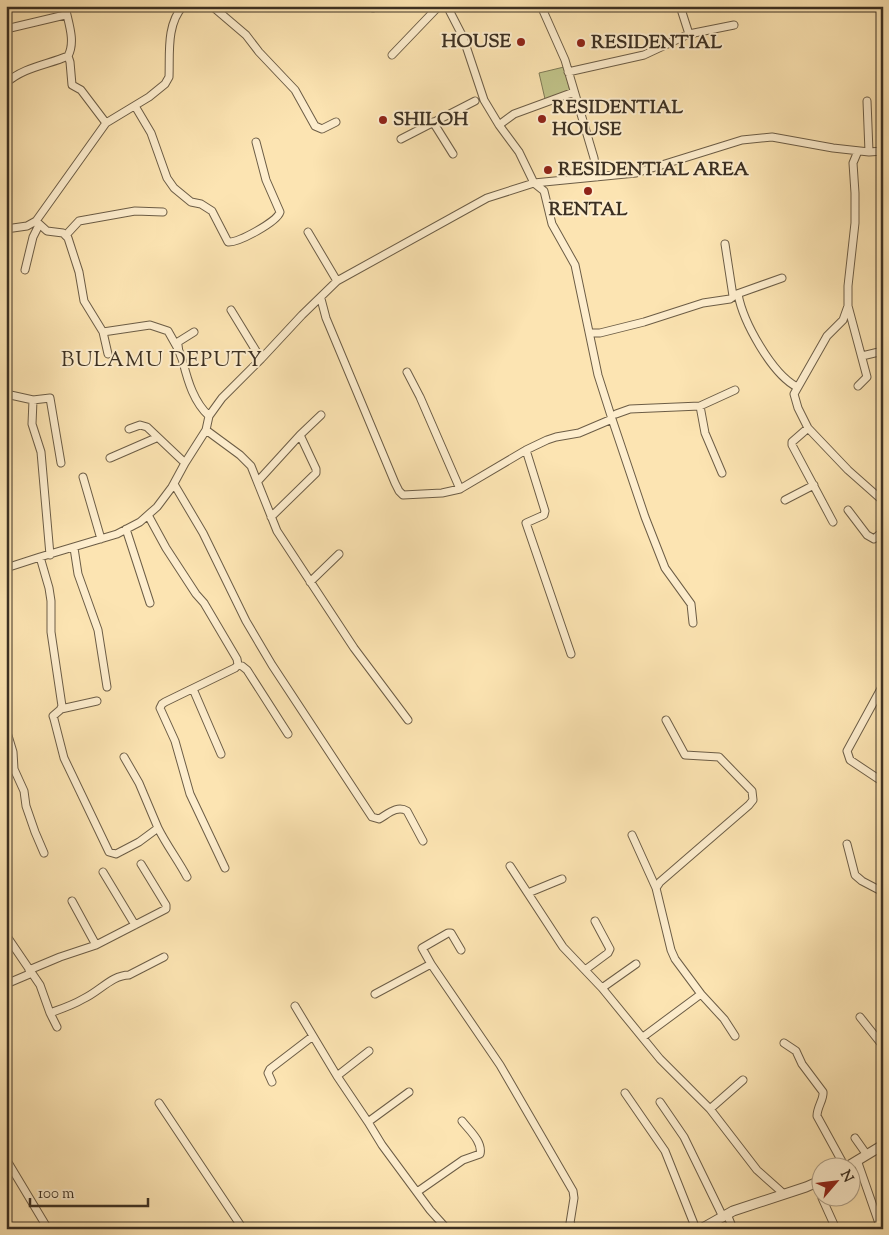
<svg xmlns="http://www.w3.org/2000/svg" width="889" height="1235" font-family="'Sorts Mill Goudy',serif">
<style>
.green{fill:#c1c48a;stroke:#7e7a56}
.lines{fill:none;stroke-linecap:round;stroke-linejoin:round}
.minor-casing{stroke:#6c5d46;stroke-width:9}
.tertiary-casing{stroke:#6c5d46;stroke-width:11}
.minor{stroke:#fdedcd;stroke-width:7}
.tertiary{stroke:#fdedcd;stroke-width:9}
.poi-dot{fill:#8f2418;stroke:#fdedcd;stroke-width:2}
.labels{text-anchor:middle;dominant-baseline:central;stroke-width:4;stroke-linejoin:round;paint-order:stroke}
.poi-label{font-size:19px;font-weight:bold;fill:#3c3022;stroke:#fdedcd;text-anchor:start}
.quarter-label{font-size:21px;letter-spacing:1px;fill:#3c3022;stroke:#fdedcd}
</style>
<rect width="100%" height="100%" fill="#fce4b2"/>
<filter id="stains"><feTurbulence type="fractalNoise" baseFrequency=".004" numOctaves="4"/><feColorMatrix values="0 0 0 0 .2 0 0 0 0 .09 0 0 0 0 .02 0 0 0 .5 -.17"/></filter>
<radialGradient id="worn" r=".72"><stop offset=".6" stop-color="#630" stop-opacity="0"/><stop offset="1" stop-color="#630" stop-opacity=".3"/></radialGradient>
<path class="green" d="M 564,67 L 570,91 L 545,99 L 539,73 Z"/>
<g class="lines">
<g class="minor-casing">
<path id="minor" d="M 65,6 C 68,22 76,41 68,56 L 70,62 L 72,85 L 81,90 L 106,123
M 212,6 L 246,35 L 259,52 L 295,90 L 315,126 L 322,129 L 336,122
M 371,6 L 373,8
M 447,6 L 463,37 L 484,100 L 499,125 L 519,152 L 534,183 L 544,191 L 552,224 L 575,265 L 598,375 L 612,419 L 645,517 L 665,568 L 691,604 L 693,623
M 541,6 L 565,60 L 594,158 L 597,177
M 680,6 L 689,34 L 734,25
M 6,29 L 65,15 L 66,13
M 392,55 L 439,6
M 568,72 L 644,55 L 689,34
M 6,83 C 24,67 47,65 68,56
M 867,101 L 869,152
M 135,106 L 151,133 L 167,178 L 174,188 L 191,202 L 201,204 L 212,211 L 228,242 C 238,243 277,222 280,212 L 266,180 L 256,142
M 433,122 L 453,154
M 499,125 L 514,114 L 574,92
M 401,139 L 475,101
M 858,151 L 853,163 L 855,193 L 855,223 L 848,286 L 848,306 L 843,320 L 827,336 L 794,394 L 798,408 L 808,428 L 848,470 L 883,501
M 36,221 L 47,231 L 63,233 L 68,238 L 79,272 L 84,301 L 103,332 L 108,354
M 6,229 L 27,226 L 36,221 L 106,123 L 149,97 L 165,84 L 169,77 C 170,54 166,25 183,6
M 308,232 L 337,281
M 66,235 L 79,221 L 135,211 L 163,212
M 725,244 L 733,296
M 25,270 L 33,237 L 39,225
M 738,294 C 743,322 772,374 797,387 L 798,386
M 321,299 L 326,318 L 395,483 L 399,491 L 403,495 L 442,493 L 460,489 L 526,450 L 547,440 L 556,437 L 579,433 L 612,419
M 848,306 L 867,377 L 858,386
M 231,310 L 261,359
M 103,332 L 150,325 L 168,331 L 177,347
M 194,332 L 178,342 C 177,350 181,355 183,362 C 188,382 194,402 209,416
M 590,333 L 600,333 L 644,322 L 703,303 L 730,299 L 737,294 L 782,278
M 862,356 L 883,351
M 407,372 L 420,397 L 460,489
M 6,394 L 33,400 L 50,398 L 61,463
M 33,400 L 32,424 L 41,452 L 50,555
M 700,406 L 705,433 L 722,473
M 616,414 L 630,409 L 700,406 L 735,390
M 808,428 L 792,442 L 792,445 L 833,522
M 129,429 L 140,425 L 147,427 L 185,463
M 206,430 L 240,455 L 251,466 L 277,531 L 354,648 L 408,720
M 526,450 L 545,511 L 544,515 L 526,523 L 571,654
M 110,458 L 156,438
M 83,477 L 101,539
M 258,481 L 300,435
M 174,484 L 203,533 L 246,621 L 272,665 L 372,817 L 379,819 C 388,814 397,805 407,811 L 423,841
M 785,500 L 814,485
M 848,510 L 867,535 L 874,539 L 883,531
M 148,515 L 166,548 L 196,594 L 204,603 L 237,659 L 238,665 L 242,666 L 247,670 L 288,734
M 271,517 L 316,473 L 316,469 L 300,435 L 321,415
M 126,529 L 150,603
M 74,548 L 78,574 L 98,630 L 107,687
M 40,557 L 49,588 L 51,601 L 51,632 L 62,706 L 60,710 L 53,716 L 54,719 L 64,758 L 109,852 L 116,854 L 139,842 L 158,828 C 167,846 178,860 187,877
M 6,568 L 40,557 L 117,534 L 140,522 L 157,507 L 172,487 L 185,463 L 206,430 L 209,416 L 222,398 L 261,359 L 302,315 L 337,281 L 487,198 L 534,183 L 636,173 L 742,140 L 772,137 L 833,148 L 869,152 L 883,151
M 310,582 L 339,554
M 883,685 L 847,751 L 850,760 L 883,782
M 193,689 L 221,754
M 61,709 L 97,701
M 6,729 L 13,752 L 14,769 L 24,791 L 26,806 L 35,832 L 44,853
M 124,757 L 139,783 L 158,828
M 632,835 L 656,888
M 847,844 L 855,875 L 862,881 L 883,892
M 510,866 L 563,947 L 602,988 L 660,1059 L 710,1109 L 757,1170 L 784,1194
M 225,868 L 190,794 L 175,741 L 160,708 L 162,704 L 165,702 L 235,668 L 238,665
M 103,872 L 135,925
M 528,893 L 562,879
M 6,935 L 40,985 L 50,1013 L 57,1027
M 96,945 L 166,909 L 166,905 L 141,864
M 431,964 L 422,948 L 448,933 L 451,933 L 461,950
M 29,970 L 60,957 L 96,945 L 72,901
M 585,970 L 608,953 L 610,949 L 595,921
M 6,984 L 32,973
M 602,988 L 636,964
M 375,994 L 431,964 L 500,1065 L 573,1191 L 574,1198 L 570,1223 L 574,1229
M 701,994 L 724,1019 L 735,1036
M 295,1006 L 337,1076 L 368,1122 L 382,1145 L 430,1210 L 447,1229
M 50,1013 C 61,1009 73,1005 83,999 C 99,992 112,975 129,975 L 164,957
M 860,1017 L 883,1046
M 643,1037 L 701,994 L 675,959 L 671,950 L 656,888 L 660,882 L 749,805 L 753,800 L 752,791 L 719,757 L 685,755 L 666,720
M 784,1043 L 796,1051 L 802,1064 L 823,1092 C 824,1099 817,1107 817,1116 L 845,1167
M 337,1076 L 369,1051
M 272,1082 L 268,1073 L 270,1069 L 313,1036
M 625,1093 L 665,1151 L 696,1229
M 660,1102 L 684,1137 L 723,1217
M 159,1103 L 243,1229
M 710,1109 L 743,1080
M 368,1122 L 409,1092
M 855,1138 L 867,1155
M 6,1159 L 48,1229
M 857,1160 L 881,1229
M 817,1182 L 822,1196
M 417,1192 L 463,1160 L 480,1154 C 483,1142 469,1130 462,1121
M 822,1198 L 836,1229
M 727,1214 L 733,1229"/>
</g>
<g class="tertiary-casing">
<path id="tertiary" d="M 845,1168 L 883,1145
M 701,1229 L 733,1211 L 806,1187 L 822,1180"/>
</g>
<use href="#minor" class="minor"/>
<use href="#tertiary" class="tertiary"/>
</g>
<g class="poi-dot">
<circle cx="521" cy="42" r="5"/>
<circle cx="581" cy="43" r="5"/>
<circle cx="542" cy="119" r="5"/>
<circle cx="383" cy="120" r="5"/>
<circle cx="548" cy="170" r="5"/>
<circle cx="588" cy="191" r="5"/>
</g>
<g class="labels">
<g class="poi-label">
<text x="511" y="42" text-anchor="end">HOUSE</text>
<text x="591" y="43">RESIDENTIAL</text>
<text x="552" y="108">RESIDENTIAL<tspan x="552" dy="22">HOUSE</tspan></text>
<text x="393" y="120">SHILOH</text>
<text x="558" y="170">RESIDENTIAL AREA</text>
<text x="588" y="210" text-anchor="middle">RENTAL</text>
</g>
<g class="quarter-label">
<text x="162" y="361">BULAMU DEPUTY</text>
</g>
</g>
<rect width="889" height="1235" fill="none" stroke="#fce4b2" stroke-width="25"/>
<rect x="8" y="8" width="874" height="1220" fill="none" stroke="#3c3022" stroke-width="2.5"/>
<rect x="12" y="12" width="864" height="1210" fill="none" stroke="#3c3022"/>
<g transform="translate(836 1182) rotate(62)"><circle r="24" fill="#fdedcd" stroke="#b0a189"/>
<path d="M0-4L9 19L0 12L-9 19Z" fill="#8f2418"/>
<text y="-8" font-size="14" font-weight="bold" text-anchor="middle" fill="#3c3022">N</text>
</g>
<path d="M30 1198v8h118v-8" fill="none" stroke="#3c3022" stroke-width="2.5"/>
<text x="38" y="1198" font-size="15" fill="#3c3022" stroke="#fdedcd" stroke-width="4" paint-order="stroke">100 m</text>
<rect width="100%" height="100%" filter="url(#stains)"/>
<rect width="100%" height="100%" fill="url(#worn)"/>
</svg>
